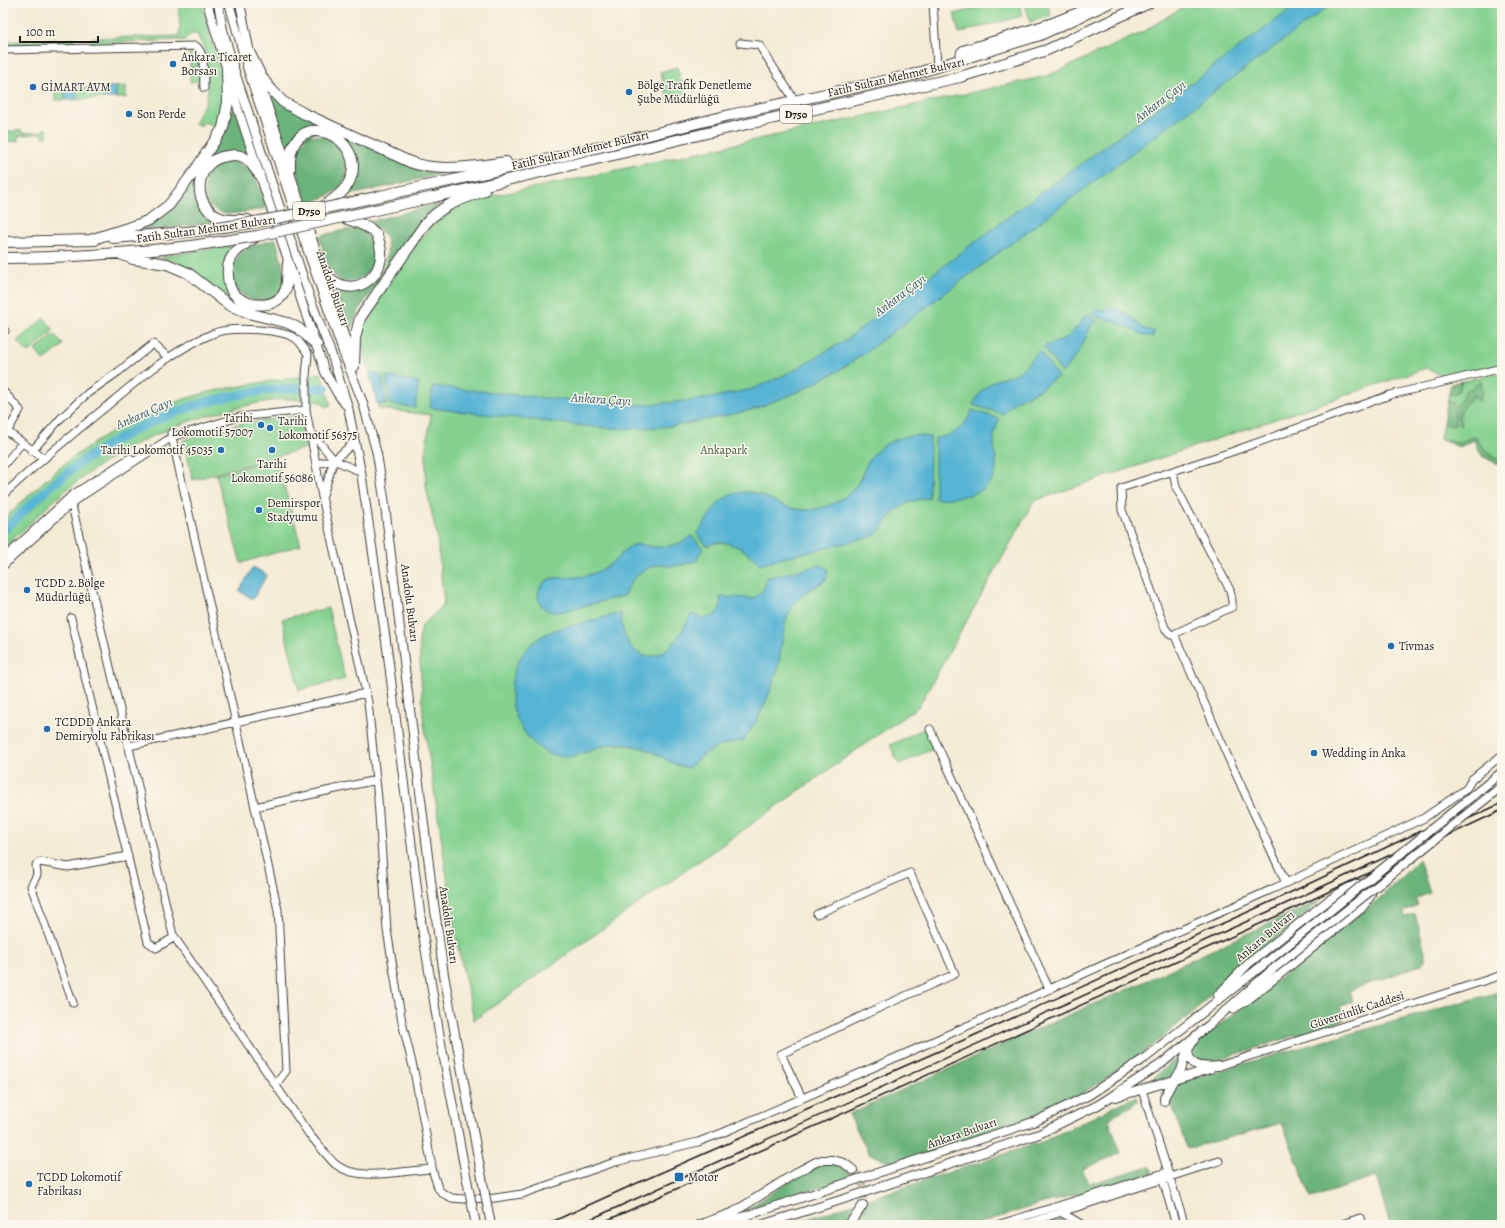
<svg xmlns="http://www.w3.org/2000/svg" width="1505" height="1228" font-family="Alegreya,serif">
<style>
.green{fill:#84d18f;stroke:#507656}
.forest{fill:#6bb37a;stroke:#44684b}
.water{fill:#56b4d4;stroke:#396878}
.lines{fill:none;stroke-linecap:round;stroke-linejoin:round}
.river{stroke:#56b4d4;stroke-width:9}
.major-tunnel{stroke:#c9c2b0;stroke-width:8;stroke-dasharray:8 4;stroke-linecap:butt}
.minor-casing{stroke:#3c3b38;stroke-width:9}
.major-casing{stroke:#3c3b38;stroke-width:10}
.highway-casing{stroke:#3c3b38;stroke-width:12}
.minor{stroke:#fff;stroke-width:7}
.major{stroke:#fff;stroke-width:8}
.highway{stroke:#fff;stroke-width:10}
.rail{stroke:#1c1c1c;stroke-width:1.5}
.major-bridge-casing{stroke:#3c3b38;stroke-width:10;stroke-linecap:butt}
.highway-bridge-casing{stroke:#3c3b38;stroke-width:12;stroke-linecap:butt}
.major-bridge{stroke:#fff;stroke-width:8}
.highway-bridge{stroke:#fff;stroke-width:10}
.poi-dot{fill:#1f6fb2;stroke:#fbf7ec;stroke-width:1.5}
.labels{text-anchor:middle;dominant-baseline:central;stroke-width:3;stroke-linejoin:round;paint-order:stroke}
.shield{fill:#fbf7ec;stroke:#5f5e5a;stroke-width:1}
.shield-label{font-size:11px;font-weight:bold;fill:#1c1c1c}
.poi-label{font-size:12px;fill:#1c1c1c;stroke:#fbf7ec;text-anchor:start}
.street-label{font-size:12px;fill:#1c1c1c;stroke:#fbf7ec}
.park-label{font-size:12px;fill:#405b44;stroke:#fbf7ec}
.water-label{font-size:13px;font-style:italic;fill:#335966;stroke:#fbf7ec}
</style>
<rect width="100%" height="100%" fill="#fbf7ec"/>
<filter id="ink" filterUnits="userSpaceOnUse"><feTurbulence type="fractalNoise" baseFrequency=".025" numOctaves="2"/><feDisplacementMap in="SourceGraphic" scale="8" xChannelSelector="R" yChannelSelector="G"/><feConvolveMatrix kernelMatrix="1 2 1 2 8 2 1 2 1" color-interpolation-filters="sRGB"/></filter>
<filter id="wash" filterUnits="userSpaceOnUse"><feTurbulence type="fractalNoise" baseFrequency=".012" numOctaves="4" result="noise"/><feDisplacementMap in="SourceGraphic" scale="16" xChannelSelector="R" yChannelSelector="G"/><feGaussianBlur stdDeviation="0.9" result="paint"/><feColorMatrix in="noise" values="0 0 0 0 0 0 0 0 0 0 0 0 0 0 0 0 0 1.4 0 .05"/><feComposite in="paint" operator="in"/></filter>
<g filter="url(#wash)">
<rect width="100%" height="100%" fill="#f4ebd5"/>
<path class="green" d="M 178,3 L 202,3 C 209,40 235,91 216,126 L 203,122 L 201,126 L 194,123 L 206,101 L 208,91 L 205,51 L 197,34 L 191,34 L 185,40 L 91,43 L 91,38 L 179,36 L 180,26 Z
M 996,3 L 1019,3 L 1022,16 L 959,33 L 954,14 Z
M 1025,3 L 1047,3 L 1051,16 L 1030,22 Z
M 1189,3 L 1502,3 L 1502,364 L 1463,373 L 1447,378 L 1426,368 L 1034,501 L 919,706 L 474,1020 L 456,937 L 423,716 L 419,640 L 422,625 L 440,609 L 444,603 L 437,537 L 426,487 L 426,447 L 431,415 L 379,409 L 359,335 L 373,305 L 413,249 L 440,215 L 472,200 L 567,181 L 1047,76 L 1143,32 Z
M 74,39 L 74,44 L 3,46 L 3,42 Z
M 189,50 L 195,50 L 198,53 L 199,67 L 190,68 Z
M 677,67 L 685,93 L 668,98 L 660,72 Z
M 200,71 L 200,81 L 190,82 L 190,72 Z
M 126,86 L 126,98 L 116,98 L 116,87 Z
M 103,87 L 103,98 L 77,100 L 76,88 Z
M 54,89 L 65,89 L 65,100 L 55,100 Z
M 43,129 L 47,129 L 47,137 L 43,137 L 43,133 L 18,136 L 18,141 L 3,142 L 3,133 L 21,130 L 21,133 L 43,132 Z
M 232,246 L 231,251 L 226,262 L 240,306 L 226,298 L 196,272 L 174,261 L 161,258 L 164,256 Z
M 44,318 L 54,330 L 28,353 L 17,341 Z
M 54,334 L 63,345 L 44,361 L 35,350 Z
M 1502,372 L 1502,466 L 1482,456 L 1474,440 L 1459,447 L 1440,439 L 1451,384 Z
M 321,373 L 331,405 L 326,407 L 321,402 C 310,401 298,399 288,399 C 270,400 253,404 237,408 C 175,422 122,446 73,485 C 48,504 26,528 3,549 L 3,520 C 21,503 38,486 57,470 C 101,434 157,404 213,391 C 249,384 285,379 321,373 Z
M 299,416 L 306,448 L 193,480 L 183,440 L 242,423 Z
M 276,458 L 301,545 L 241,563 L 216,475 Z
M 328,608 L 345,679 L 299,690 L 282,619 Z
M 926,728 L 935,748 L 899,764 L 890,745 Z"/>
<path class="forest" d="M 261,82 L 267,91 L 400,162 L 419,170 L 441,174 L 346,196 C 353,185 355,177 355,164 L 323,129 L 290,144 L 286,154 Z
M 235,109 L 253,159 L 221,154 L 198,188 L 219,222 L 140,231 L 159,219 L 173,207 L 226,131 L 232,110 Z
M 308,136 C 312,136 319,135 323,136 C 343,142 356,171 340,187 C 331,196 319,200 307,203 L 295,166 L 296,149 Z
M 232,161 C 238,164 244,166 249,170 C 257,177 263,198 266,208 C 254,210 229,217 219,212 C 203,205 199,178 214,167 C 219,164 226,162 232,161 Z
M 441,203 L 424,217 L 362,305 L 353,323 L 350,333 L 333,286 C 344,289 356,293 367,287 C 382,279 391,256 386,239 C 383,231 375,226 368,222 Z
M 361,229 C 398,259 351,299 333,274 C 327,267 322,245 319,236 L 344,230 Z
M 276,239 C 279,253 285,268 284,281 C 281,316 219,301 234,264 C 237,256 242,251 250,247 C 258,243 268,242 276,239 Z
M 1481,380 L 1483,393 L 1480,396 L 1481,399 L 1478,401 L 1473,394 L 1473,399 L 1468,401 L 1461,411 L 1460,418 L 1462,426 L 1460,426 L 1457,418 L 1458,411 L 1456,405 L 1461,400 L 1465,391 L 1472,388 L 1476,384 L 1479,384 Z
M 1461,381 C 1461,389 1458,395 1449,394 L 1451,384 Z
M 1448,400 L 1452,402 L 1455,410 L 1455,425 L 1454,426 L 1448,425 L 1443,423 Z
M 1470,437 L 1475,437 L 1482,446 L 1496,458 L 1502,460 L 1502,466 L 1482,456 L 1474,440 L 1459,447 L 1440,439 L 1460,443 Z
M 1419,859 L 1430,893 L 1415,899 L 1418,905 L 1404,911 L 1405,917 L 1415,914 L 1425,951 L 1425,960 L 1421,965 L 1349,991 L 1353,1002 L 1340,1006 L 1345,1020 L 1205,1064 L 1200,1064 L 1193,1057 L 1192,1052 L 1193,1048 L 1205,1035 L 1242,1008 L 1381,897 Z
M 1321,900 L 1285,932 L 1221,984 L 1197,1009 L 1143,1053 L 1101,1082 L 1080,1095 L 1029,1118 L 897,1164 L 869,1154 L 849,1114 L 1059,1019 L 1144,982 L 1233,940 Z
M 1502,991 L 1502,1225 L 1390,1225 L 1376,1177 L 1311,1198 L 1282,1123 L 1187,1149 L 1169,1096 L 1179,1082 Z
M 1181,1054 L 1179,1071 L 1171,1077 L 1148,1083 Z
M 1136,1096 L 1137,1101 C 1130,1111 1114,1110 1109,1121 L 1121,1153 L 1083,1169 L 1088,1184 L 1150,1166 L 1153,1174 L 1040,1204 L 974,1225 L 852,1225 L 857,1221 L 867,1206 L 840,1225 L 789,1225 L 1044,1141 Z
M 827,1163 L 842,1166 L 853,1177 L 744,1211 L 812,1167 Z
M 1061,1220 L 1072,1225 L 1043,1225 Z"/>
<path class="water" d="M 1299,3 L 1333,3 L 862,355 L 840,370 L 800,391 L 752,410 L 675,426 L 629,429 L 593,427 L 430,408 L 433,386 L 545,398 L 645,405 L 705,399 L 752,389 L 789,373 L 847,339 L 1020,208 L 1173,97 Z
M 103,87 L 116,87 L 116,98 L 103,98 Z
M 76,88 L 77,100 L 65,100 L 65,89 Z
M 1111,308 L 1123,311 L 1143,328 L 1155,332 L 1152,337 L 1147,336 L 1110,320 L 1100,318 L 1090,314 L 1097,310 Z
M 1087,315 L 1097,321 L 1091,326 L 1079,352 L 1062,373 L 1043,347 C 1052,343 1062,342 1070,335 C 1077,329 1080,321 1087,315 Z
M 1039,350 L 1058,377 C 1051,381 1044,387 1037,391 C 1024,397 1011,401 1003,414 L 973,405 C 978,394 987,383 999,379 C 1005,377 1012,376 1017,373 C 1026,367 1032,359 1039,350 Z
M 369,372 L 382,376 L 386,404 L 377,403 Z
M 386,376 L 419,382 L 415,408 L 389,404 Z
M 972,410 L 1000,419 C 991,434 994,444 996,460 C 999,496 960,498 935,499 L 935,438 C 952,437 967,426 972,410 Z
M 917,435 L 930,437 L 929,498 C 913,499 898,506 888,519 C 883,525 881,531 874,536 L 759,564 C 749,550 724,536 707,546 L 697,534 C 706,523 711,509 722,500 C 747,483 763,497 785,506 C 798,511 814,511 827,506 C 838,502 849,495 856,486 C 861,479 863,471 867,464 C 878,444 896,437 917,435 Z
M 692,536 L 703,549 L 698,556 L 698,560 C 691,562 677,567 670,566 C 666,566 662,564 658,565 C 643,567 628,582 624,596 L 559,612 C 535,614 530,585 552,578 C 577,577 591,579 613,562 C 620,557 625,547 634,545 C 639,544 644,545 649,546 C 665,549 679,545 692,536 Z
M 821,565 L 827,568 L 828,571 L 826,580 C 774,608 789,626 776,674 C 769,699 758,720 743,741 C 721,743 704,752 688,768 C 672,765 664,757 650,751 C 640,746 629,745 618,744 C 594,744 576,764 550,754 C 534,748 519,728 514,711 C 505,680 518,647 548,633 C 556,629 565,627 574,625 C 590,621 605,617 621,613 C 620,636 636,668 663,652 C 677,643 684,628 691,614 C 696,615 699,617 704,618 C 716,619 723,608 720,597 L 754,598 C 762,593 766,588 766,578 Z
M 253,567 L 267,575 L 253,599 L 239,591 Z"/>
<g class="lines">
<path class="river" d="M 3,531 C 25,510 47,488 71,470 C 143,414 234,385 326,388"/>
</g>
</g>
<g filter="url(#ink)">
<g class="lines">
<path class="major-tunnel" d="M 853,1170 C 866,1184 863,1188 863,1205"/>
<g class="minor-casing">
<path id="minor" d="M 933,3 L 937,67
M 740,43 L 759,45 L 795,101
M 3,50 L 196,46 C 206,54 203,75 204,88
M 3,332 L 5,331
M 3,391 L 20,410 L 7,432
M 4,431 L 11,434 L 43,458
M 311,432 L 334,460 L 355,442
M 171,433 L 278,910 L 286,1071 L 276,1084
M 32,451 L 61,418 L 88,393 L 118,372 L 153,344 L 169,358
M 316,464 L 334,460
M 3,466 L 22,443
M 1173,471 L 1176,487 L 1230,590 L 1232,601 L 1232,607 L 1174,634 L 1228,757 L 1286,883
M 3,495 C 37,464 71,435 107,406 C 139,379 173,350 212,334 C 229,326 279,329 295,338 C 300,341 305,350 308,354 L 306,376 L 306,410 L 322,497 L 368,702 L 378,799 L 387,930 L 402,1022 L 414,1071 L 433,1172 L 438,1188 L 442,1193 L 452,1198 L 463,1199 L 495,1198 L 522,1194 L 615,1162 L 698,1142 L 722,1133 L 918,1048 L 1286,883 L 1424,818 L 1466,789 L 1472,779 L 1502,755
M 323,495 L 334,460 L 361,472
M 70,497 L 173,935 L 309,1134 C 317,1143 326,1155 335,1164 C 358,1183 404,1170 432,1169
M 3,559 L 72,495 L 130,458
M 3,566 L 74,501 L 172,437 L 239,417 L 306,410
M 71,618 L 148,942 L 156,948 L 175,937
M 1174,634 L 1171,635 L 1165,628 L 1122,510 L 1121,488 L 1231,452 L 1390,395 L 1502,368
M 930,729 L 1049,989
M 129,746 L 366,693
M 1487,786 L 1502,780
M 255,807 L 376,780
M 73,1003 L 31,886 L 37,875 L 36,865 L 40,862 L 68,867 L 128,856
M 1219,1066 L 1502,975
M 1142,1090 L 1185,1225
M 802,1098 L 781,1054 L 883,1006 L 955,974 L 910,873 L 817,914
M 1162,1177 L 1176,1225
M 1062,1213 L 1083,1225
M 997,1225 L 1167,1172
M 1022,1225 L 1219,1161
M 1339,1225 L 1360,1218 L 1362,1225"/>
</g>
<g class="major-casing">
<path id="major" d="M 207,3 L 227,70
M 218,3 L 223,30 L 235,72 L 310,298 L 332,356 L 348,407 L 361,472 L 387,648 L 422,928 L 439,1032 L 463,1160
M 229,3 L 248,70 L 303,237 L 343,352 L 363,403 L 377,454 L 384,498 L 432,889 L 444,975 L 478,1157
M 241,8 L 251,58
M 959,60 L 961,52 L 963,50 L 1053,22 L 1093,6
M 256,71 L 353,362
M 230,78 L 238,109 L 325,372 L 337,393 L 345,404
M 1218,995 L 1249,963 L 1329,900 L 1346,889 L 1358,884 L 1365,885 L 1369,890 L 1371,895 L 1362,908 L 1249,999 L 1233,1009
M 1194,1040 L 1188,1050 C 1189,1069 1205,1067 1219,1066
M 1116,1097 L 1151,1087 L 1210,1069
M 1164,1101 L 1164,1098 L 1173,1081 L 1181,1071 L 1187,1049
M 699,1225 L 734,1212 L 799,1171 L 816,1162 L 822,1160 L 833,1160 L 844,1163 L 853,1170
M 718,1225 L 1036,1121 L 1089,1095 L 1145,1058 L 1268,961
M 761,1225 L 847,1198 L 1039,1134 L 1098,1105 L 1109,1098 L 1161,1064 L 1209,1025 L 1273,969
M 847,1225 L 857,1214 L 863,1205"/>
</g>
<g class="highway-casing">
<path id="highway" d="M 250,54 L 260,74 L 268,86 L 283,102 L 305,114 L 410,162 C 440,173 475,166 506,162
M 290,170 C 286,99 374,138 348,184 C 342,195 330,201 320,209
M 431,185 L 567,155 L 730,115 L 911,75 L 1040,35 L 1109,3
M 434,197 L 711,132 L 960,77 L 1047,50 L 1149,3
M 248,220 C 239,220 229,221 220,218 C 190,205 194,160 227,156 C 234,155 239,154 245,158 C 250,161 255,169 259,174
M 257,236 C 249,241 239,247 233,255 C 229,260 227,269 228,275 C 228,282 230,290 235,295 C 249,309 280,309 286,288 C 288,280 287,271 288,263
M 113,238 L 186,232
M 90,240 L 137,225 L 149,220 L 169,205 L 194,172 L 223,128 L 228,102 L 227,70
M 3,242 L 95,240
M 118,253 L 133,259 L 167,264 L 188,273 L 229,305 L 252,314 L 288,323 L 298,328 L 317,345
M 3,258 C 66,258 129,253 191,246
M 322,267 C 325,271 327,276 331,279 C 353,298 383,279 381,251 C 380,245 379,238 375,233 C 368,225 354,222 345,218
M 354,366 L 355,338 L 360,318 L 425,224 C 443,204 460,200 484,191"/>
</g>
<use href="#minor" class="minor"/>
<use href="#major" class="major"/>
<use href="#highway" class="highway"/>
<path class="rail" d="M 545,1225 L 626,1188 L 946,1048 L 1270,902 L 1502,793
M 578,1225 L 1272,910 L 1502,803
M 597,1225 L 1275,917 L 1502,810"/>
<g class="major-bridge-casing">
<path id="major-bridge" d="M 1268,961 L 1502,772
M 1273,969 L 1502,786
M 478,1157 L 491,1225
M 463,1160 L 476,1225"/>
</g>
<g class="highway-bridge-casing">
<path id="highway-bridge" d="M 186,232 C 269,223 350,202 431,185
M 191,246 L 257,236 L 434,197"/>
</g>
<use href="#major-bridge" class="major-bridge"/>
<use href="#highway-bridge" class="highway-bridge"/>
</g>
</g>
<g class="poi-dot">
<circle cx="173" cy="64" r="4"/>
<circle cx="33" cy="87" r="4"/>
<circle cx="629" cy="92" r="4"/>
<circle cx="129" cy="114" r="4"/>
<circle cx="261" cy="425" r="4"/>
<circle cx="270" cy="428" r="4"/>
<circle cx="221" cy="450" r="4"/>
<circle cx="272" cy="450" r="4"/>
<circle cx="259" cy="510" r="4"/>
<circle cx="27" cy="590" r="4"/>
<circle cx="1391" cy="646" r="4"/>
<circle cx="47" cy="729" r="4"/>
<circle cx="1314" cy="753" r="4"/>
<rect x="674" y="1172" width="10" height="10" rx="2"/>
<circle cx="29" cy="1184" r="4"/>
</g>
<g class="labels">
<g class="shield">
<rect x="780" y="105" width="32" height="18" rx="3"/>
<rect x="293" y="202" width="32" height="18" rx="3"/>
</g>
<g class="shield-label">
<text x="796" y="114">D750</text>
<text x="309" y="211">D750</text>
</g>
<g class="poi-label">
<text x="181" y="57">Ankara Ticaret<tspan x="181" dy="14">Borsası</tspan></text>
<text x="637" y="85">Bölge Trafik Denetleme<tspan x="637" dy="14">Şube Müdürlüğü</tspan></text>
<text x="41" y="87">GİMART AVM</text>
<text x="137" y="114">Son Perde</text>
<text x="253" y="418" text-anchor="end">Tarihi<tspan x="253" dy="14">Lokomotif 57007</tspan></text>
<text x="278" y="421">Tarihi<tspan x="278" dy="14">Lokomotif 56375</tspan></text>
<text x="213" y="450" text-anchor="end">Tarihi Lokomotif 45035</text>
<text x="272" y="464" text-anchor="middle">Tarihi<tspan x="272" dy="14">Lokomotif 56086</tspan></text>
<text x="267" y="503">Demirspor<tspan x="267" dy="14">Stadyumu</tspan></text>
<text x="35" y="583">TCDD 2.Bölge<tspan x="35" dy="14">Müdürlüğü</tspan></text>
<text x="1399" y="646">Tivmas</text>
<text x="55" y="722">TCDDD Ankara<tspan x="55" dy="14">Demiryolu Fabrikası</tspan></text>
<text x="1322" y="753">Wedding in Anka</text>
<text x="37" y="1177">TCDD Lokomotif<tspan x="37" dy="14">Fabrikası</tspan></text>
<text x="688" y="1177">Motor</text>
</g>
<g class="street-label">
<text transform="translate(896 77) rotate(-13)">Fatih Sultan Mehmet Bulvarı</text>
<text transform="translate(580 150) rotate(-13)">Fatih Sultan Mehmet Bulvarı</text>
<text transform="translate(206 229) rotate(-8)">Fatih Sultan Mehmet Bulvarı</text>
<text transform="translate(333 288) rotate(71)">Anadolu Bulvarı</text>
<text transform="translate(410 603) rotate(83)">Anadolu Bulvarı</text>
<text transform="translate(449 925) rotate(82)">Anadolu Bulvarı</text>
<text transform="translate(1265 936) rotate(-40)">Ankara Bulvarı</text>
<text transform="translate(1357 1010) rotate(-18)">Güvercinlik Caddesi</text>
<text transform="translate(962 1133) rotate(-19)">Ankara Bulvarı</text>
</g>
<g class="park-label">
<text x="724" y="450">Ankapark</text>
</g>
<g class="water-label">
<text transform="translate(1160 101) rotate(-37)">Ankara Çayı</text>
<text transform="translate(900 295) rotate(-37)">Ankara Çayı</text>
<text transform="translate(601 399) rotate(4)">Ankara Çayı</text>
<text transform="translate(144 413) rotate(-24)">Ankara Çayı</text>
</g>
</g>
<rect width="1505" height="1228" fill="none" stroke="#fbf7ec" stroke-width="16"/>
<path d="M20 36v6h78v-6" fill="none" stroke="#1c1c1c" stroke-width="2"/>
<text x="26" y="36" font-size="12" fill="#1c1c1c" stroke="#fbf7ec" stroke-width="3" paint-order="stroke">100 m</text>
</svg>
